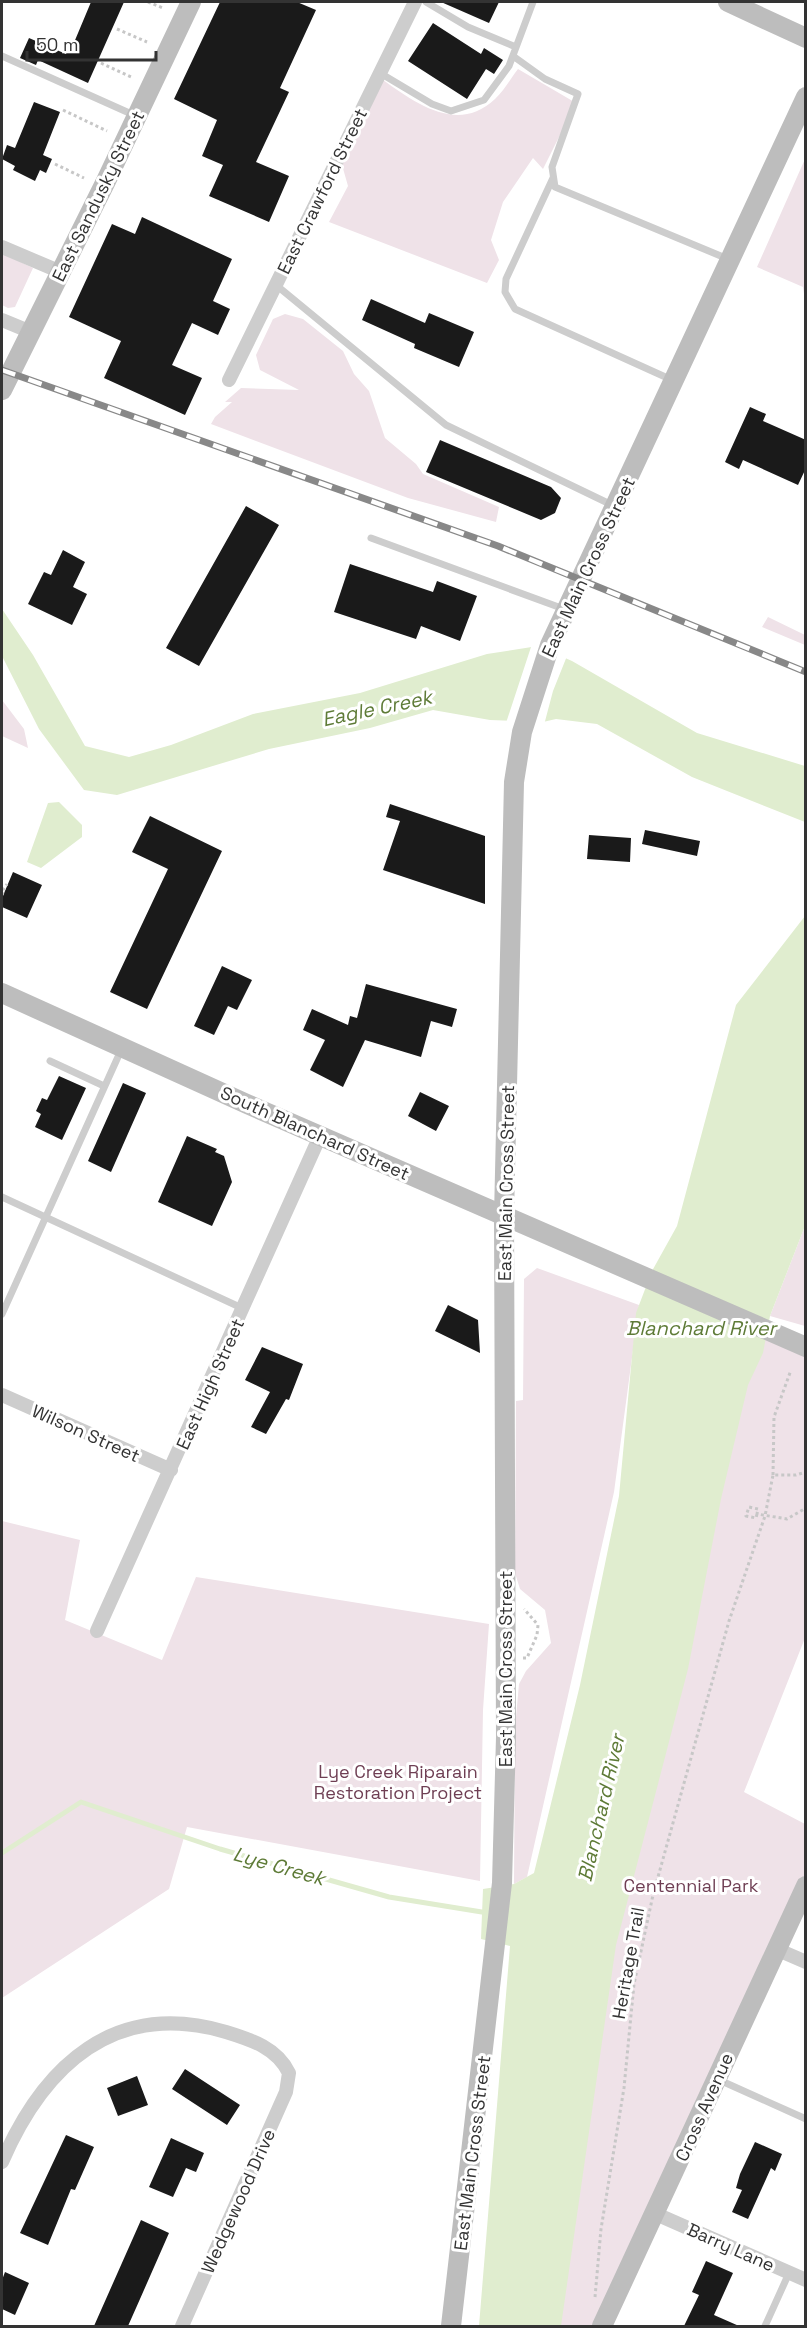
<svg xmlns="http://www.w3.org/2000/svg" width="807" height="2328" font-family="'Space Grotesk',sans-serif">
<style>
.green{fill:#efe2e8}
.water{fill:#e0edcf}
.pier{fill:#fff}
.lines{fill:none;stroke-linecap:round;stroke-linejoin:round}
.stream{stroke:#e0edcf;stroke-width:5}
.building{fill:#1a1a1a}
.path{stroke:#c7c7c7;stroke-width:3;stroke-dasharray:3 3;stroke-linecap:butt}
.lane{stroke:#cdcdcd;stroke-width:7}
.street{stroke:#cdcdcd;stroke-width:14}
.secondary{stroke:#bdbdbd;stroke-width:20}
.rail-casing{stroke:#888;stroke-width:7}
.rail{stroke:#fff;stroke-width:4.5;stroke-dasharray:14;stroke-linecap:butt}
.labels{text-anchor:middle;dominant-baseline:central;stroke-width:6;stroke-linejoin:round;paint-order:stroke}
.street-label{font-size:18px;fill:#333;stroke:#fff}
.park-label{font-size:18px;fill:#6f3f54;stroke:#fff}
.water-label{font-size:20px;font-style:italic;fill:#5e7b37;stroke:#fff}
</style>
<rect width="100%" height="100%" fill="#fff"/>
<path class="green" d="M 518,69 L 576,103 L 543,169 L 533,158 L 503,202 L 491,240 L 499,260 L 487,283 L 329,222 L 348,186 L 342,165 L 383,80 C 417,104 458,134 495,99 C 504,91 511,78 518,69 Z
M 805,159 L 806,159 L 805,301 L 803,287 L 757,267 Z
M 2,253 L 33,268 L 15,307 L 8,308 L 2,305 Z
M 285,314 L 303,319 L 343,351 L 354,374 L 369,391 L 385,438 L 416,464 L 423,474 L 499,507 L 496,522 L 408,498 L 211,424 L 215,417 L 232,402 L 225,402 L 241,388 L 299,390 L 260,370 L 256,355 L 273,319 Z
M 768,617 L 805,635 L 805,645 L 762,627 Z
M 2,700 L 24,729 L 28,748 L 2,736 Z
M 805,1226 L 805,1326 L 770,1316 Z
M 537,1268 L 639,1305 L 614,1492 L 527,1877 L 514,1884 L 515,1728 L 519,1684 L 526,1671 L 551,1643 L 545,1610 L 520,1589 L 515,1573 L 516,1401 L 523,1400 L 524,1279 Z
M 726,1313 L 805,1347 L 805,1638 L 744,1792 L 805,1824 L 805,1886 L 602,2326 L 540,2326 Z
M 2,1521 L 80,1540 L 65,1620 L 162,1660 L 196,1577 L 489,1624 L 483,1710 L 480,1881 L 187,1827 L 169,1889 L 2,1998 Z"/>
<path class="water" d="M 2,609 L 33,655 L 85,746 L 129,757 L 171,745 L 253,714 L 360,693 L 487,654 L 538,646 L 572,661 L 697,733 L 805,766 L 805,822 L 692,777 L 597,724 L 556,719 L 543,722 L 490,720 L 433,710 L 370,728 L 269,749 L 117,795 L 84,790 L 39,729 L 2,656 Z
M 59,802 L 82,825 L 82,837 L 41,868 L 27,862 L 48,803 Z
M 805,916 L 805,1226 L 770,1316 L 763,1353 L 748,1385 L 721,1499 L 688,1669 L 616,1945 L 561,2326 L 479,2326 L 510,1946 L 481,1939 L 483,1889 L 514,1884 L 534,1873 L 580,1685 L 619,1496 L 636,1313 L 652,1271 L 677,1226 L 736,1005 Z"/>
<path class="pier" d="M 532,644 L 540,644 L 567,656 L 553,691 L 544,725 L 506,723 Z"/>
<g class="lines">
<path class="stream" d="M 2,1853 L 81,1802 L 220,1849 L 389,1897 L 488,1913"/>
</g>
<path class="building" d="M 91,2 L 124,2 L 88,83 L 38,60 L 36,65 L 20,58 L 29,38 L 66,54 L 70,44 L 73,45 Z
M 220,2 L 297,2 L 316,10 L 280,88 L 289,92 L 256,162 L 289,176 L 269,222 L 209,196 L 223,165 L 202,156 L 217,120 L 174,99 Z
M 441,2 L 499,2 L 489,23 Z
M 433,23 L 481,54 L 484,48 L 503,60 L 494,74 L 486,69 L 467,99 L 408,61 Z
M 34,102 L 60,112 L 43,155 L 52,159 L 46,173 L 40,170 L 35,181 L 13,170 L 15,166 L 2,159 L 7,145 L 15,148 Z
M 142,217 L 232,259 L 213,301 L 230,309 L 218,335 L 192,323 L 172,365 L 202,378 L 185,415 L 104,378 L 121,341 L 69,317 L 112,224 L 135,234 Z
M 371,299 L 425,323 L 429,313 L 474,332 L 459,367 L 414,348 L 415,344 L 362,320 Z
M 750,407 L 766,414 L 763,421 L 806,440 L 806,468 L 798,485 L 743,460 L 739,469 L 725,462 Z
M 440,440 L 551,487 L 561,498 L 555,513 L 541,520 L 426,472 Z
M 246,506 L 279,525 L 199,666 L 166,648 Z
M 63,550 L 85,562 L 73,587 L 87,594 L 72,625 L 28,604 L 44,572 L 51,575 Z
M 350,564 L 433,592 L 437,581 L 477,596 L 460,641 L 421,626 L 416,639 L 334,612 Z
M 390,804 L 485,836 L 485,904 L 383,870 L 400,821 L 386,817 Z
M 150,816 L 222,851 L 147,1009 L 110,992 L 168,869 L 132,852 Z
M 645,830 L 700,841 L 697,856 L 642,844 Z
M 589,835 L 631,838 L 630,862 L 587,859 Z
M 13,872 L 42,885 L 27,918 L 2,907 L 2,898 Z
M 222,966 L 252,980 L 237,1010 L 228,1006 L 214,1035 L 194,1026 Z
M 366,984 L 457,1009 L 452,1027 L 431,1021 L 421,1057 L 365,1040 L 343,1087 L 310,1070 L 325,1040 L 303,1030 L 312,1009 L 348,1025 L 350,1016 L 357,1018 Z
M 59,1076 L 86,1088 L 62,1140 L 35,1127 L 41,1114 L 36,1111 L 42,1098 L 47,1100 Z
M 123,1083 L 146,1093 L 111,1172 L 88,1161 Z
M 420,1092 L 449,1106 L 436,1131 L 408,1116 Z
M 187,1136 L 217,1149 L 215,1152 L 224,1156 L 232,1182 L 212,1226 L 158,1202 Z
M 448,1305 L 478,1320 L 480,1353 L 435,1331 Z
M 262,1347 L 303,1364 L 289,1400 L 286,1399 L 266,1434 L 251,1427 L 270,1392 L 245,1380 Z
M 185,2069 L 240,2105 L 227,2125 L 172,2089 Z
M 137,2076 L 148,2105 L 118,2116 L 107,2088 Z
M 66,2135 L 94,2147 L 75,2190 L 71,2189 L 48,2245 L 20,2233 Z
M 171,2138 L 204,2153 L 196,2172 L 186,2168 L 173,2197 L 149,2187 Z
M 755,2142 L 782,2154 L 775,2171 L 771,2168 L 748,2219 L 732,2212 L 742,2190 L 736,2188 L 740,2174 Z
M 141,2220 L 169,2233 L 140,2299 L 128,2326 L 94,2326 Z
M 706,2261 L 733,2273 L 714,2315 L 739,2326 L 684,2326 L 699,2295 L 692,2292 Z
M 5,2272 L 29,2283 L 15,2315 L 2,2309 L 2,2280 Z"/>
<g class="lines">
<path class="path" d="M 148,2 L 163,8
M 117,29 L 147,42
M 101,63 L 131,77
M 63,110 L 107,131
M 55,164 L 84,178
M 2,889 L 4,889 L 7,884
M 2,895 L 4,889
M 773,1475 L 774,1417 L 791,1370
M 757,1514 L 756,1518 L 746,1516 L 749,1507 L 758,1509 L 757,1514 L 787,1519 L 806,1508
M 523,1658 L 527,1658 L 537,1635 L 538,1625 L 524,1609
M 595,2297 L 601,2229 L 624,2088 L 634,1984 L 653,1895 L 729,1621 L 765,1516 L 773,1475 L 796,1475 L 806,1472"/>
<path class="lane" d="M 426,2 L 468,27 L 516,47
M 2,56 L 136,116
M 513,56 L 545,79 L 578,94 L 552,167 L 555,187 L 728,259
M 380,73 L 432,104 L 451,111 L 484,100 L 509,66 L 533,2
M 553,178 L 506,279 L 505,292 L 515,309 L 672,380
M 276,285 L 446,425 L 612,505
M 371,538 L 564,609
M 50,1061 L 104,1086
M 2,1197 L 244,1309
M 2,1314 L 122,1048
M 717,2079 L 806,2119
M 765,2326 L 789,2273"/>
<path class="street" d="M 2,247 L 61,272
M 2,320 L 31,332
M 229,380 L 415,2
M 2,1395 L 171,1470
M 97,1631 L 320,1136
M 776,1949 L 806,1962
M 2,2162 C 44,2065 115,1999 226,2032 C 252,2040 277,2048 289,2073 L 286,2092 L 182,2326
M 656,2214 L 806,2280"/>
<path class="secondary" d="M 728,2 L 806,38
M 2,390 L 106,181 L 191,2
M 2,993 L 247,1104 L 806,1347
M 451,2326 L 502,1883 L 506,1737 L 504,1216 L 514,782 L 522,732 L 550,645 L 806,97
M 602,2326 L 806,1886"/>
<g class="rail-casing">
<path id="rail" d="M 2,370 L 498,546 L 806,672"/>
</g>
<use href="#rail" class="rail"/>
</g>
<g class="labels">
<g class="street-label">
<text transform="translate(322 191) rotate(-64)">East Crawford Street</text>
<text transform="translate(98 196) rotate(-64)">East Sandusky Street</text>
<text transform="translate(588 567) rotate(-65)">East Main Cross Street</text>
<text transform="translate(315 1133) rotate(24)">South Blanchard Street</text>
<text transform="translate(506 1183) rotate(-89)">East Main Cross Street</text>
<text transform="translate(210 1384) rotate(-66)">East High Street</text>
<text transform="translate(86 1433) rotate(24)">Wilson Street</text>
<text transform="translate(505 1669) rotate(-90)">East Main Cross Street</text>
<text transform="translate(628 1963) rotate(-80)">Heritage Trail</text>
<text transform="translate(704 2107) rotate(-66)">Cross Avenue</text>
<text transform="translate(472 2153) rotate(-83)">East Main Cross Street</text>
<text transform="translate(238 2201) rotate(-66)">Wedgewood Drive</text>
<text transform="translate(731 2247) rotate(24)">Barry Lane</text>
</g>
<g class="park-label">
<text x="398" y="1771">Lye Creek Riparain<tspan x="398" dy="21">Restoration Project</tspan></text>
<text x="691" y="1885">Centennial Park</text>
</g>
<g class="water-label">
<text transform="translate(377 708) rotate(-12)">Eagle Creek</text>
<text x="701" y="1328">Blanchard River</text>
<text transform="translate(601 1808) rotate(-77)">Blanchard River</text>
<text transform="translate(279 1866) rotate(16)">Lye Creek</text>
</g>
</g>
<rect width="807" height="2328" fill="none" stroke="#333333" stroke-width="6"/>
<path d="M27 51v9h129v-9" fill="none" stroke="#333333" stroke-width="3"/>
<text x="36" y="51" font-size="18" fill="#333333" stroke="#ffffff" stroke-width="4.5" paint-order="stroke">50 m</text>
</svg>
